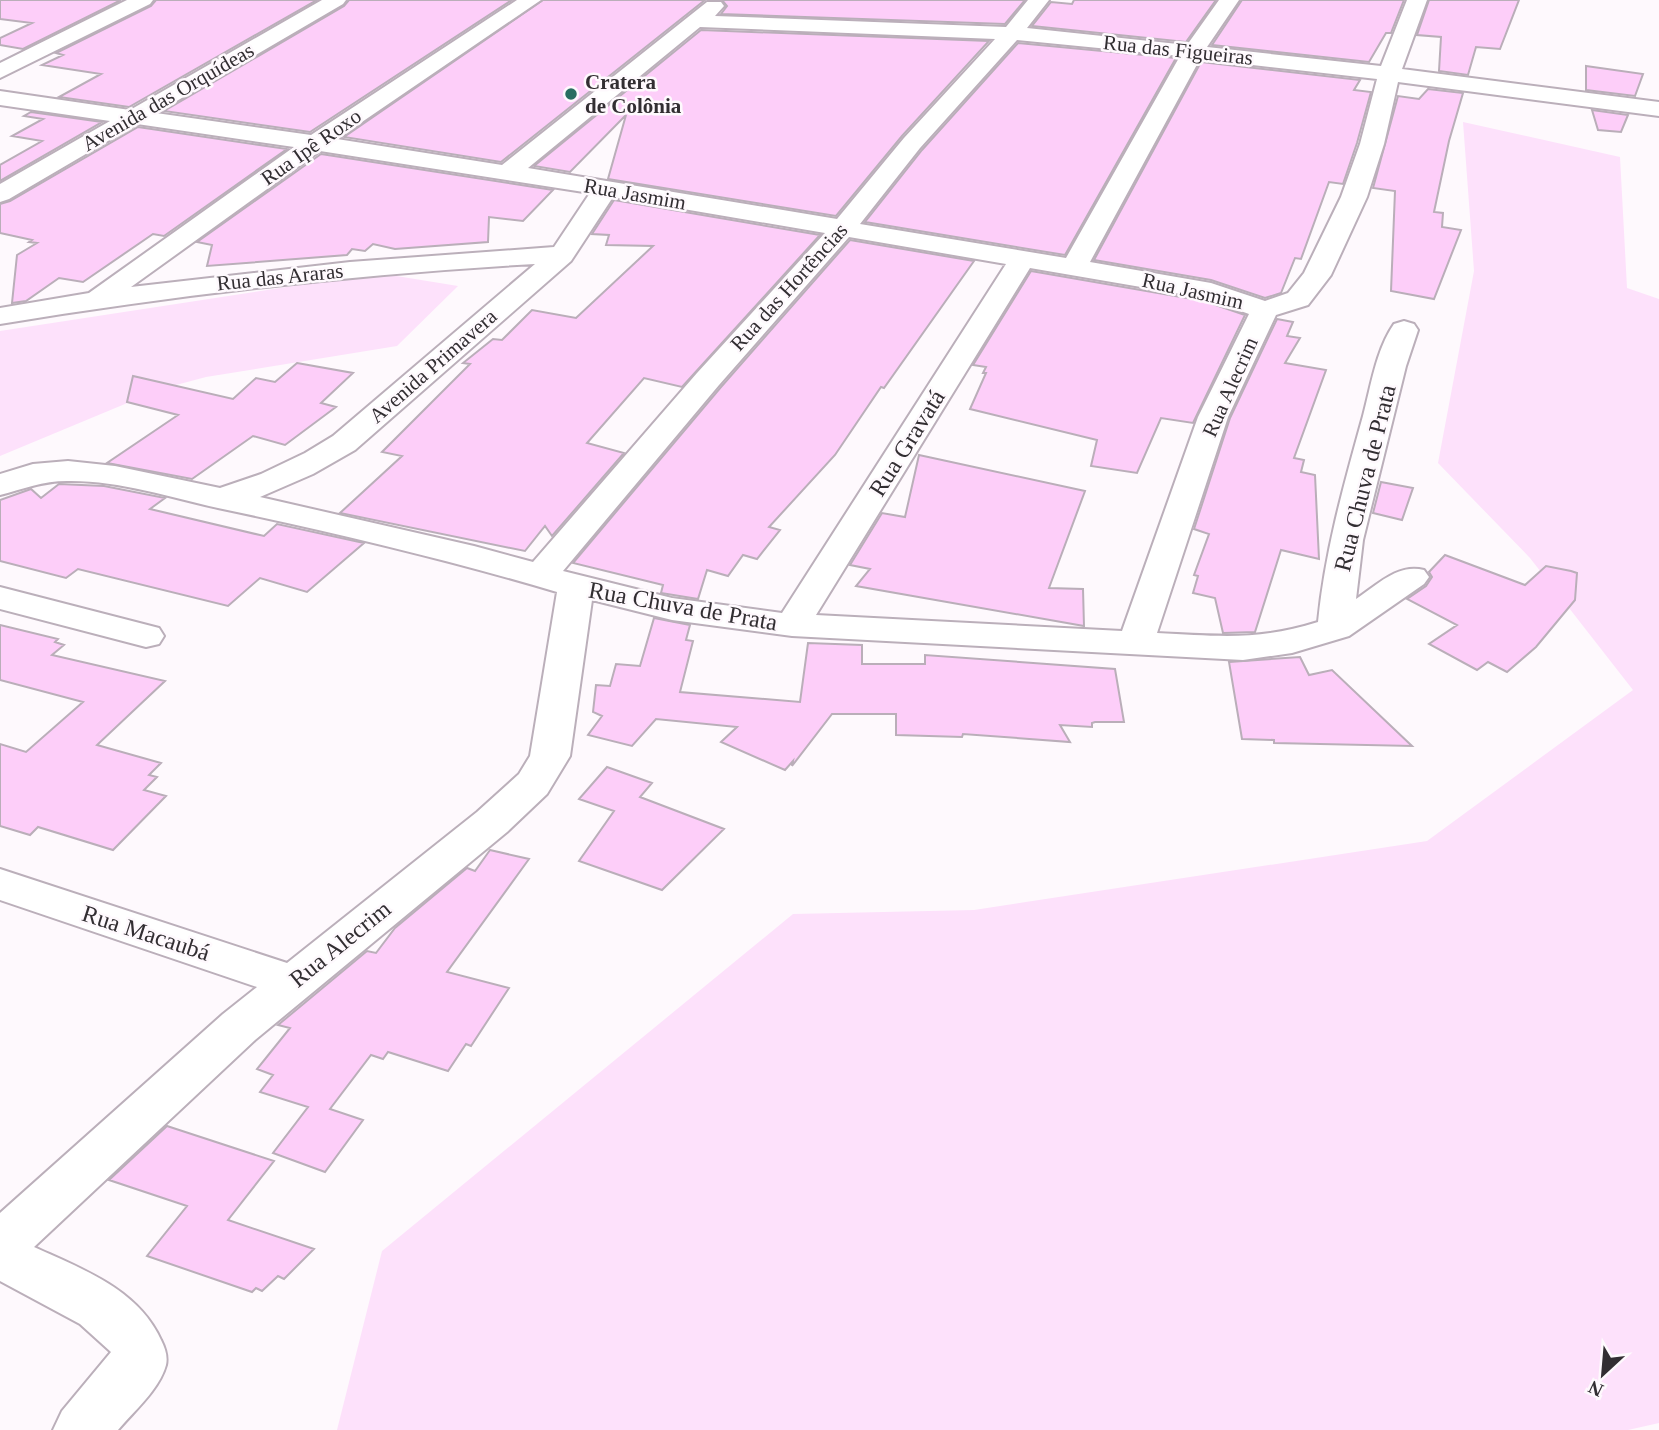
<svg xmlns="http://www.w3.org/2000/svg" width="1659" height="1430" font-family="Georgia,serif">
<style>
.green{fill:#fde1fb}
.building{fill:#fdcef9;stroke:#baaeb9;stroke-width:2}
.lines{fill:none;stroke-linecap:round;stroke-linejoin:round}
.minor-casing{stroke:#bbafba;stroke-width:4}
.minor{fill:#fff;fill-rule:evenodd}
.poi-dot{fill:#296e61;stroke:#fef9fd;stroke-width:2.5}
.labels{text-anchor:middle;dominant-baseline:central;stroke-width:5;stroke-linejoin:round;paint-order:stroke}
.far-street-label{font-size:21px;fill:#322e32;stroke:#fef9fd}
.far-poi-label{font-size:21px;font-weight:bold;fill:#322e32;stroke:#fef9fd;text-anchor:start}
.street-label{font-size:24px;fill:#322e32;stroke:#fef9fd}
</style>
<rect width="100%" height="100%" fill="#fef9fd"/>
<path class="green" d="M 1463,122 L 1620,157 L 1627,288 L 1659,299 L 1659,1423 L 1628,1430 L 337,1430 L 382,1251 L 793,914 L 974,910 L 1427,841 L 1633,690 L 1530,558 L 1438,463 L 1474,271 Z
M 378,273 L 458,286 L 397,346 L 206,377 L 161,389 L 0,456 L 0,331 Z"/>
<path class="building" d="M 0,0 L 121,0 L 23,49 L 0,45 L 0,38 L 32,23 L 0,19 Z
M 156,0 L 317,0 L 129,107 L 59,97 L 101,74 L 42,65 L 63,55 L 56,53 L 151,6 Z
M 349,0 L 512,0 L 310,132 L 164,111 L 344,6 Z
M 543,0 L 705,0 L 501,162 L 344,137 Z
M 722,0 L 1025,0 L 1005,24 L 721,14 L 727,6 Z
M 1074,0 L 1216,0 L 1186,42 L 1032,26 L 1051,2 L 1072,4 Z
M 1242,0 L 1404,0 L 1391,33 L 1386,33 L 1369,62 L 1212,45 Z
M 1429,0 L 1519,0 L 1500,49 L 1476,47 L 1468,75 L 1439,71 L 1441,37 L 1417,35 Z
M 701,30 L 989,41 L 902,136 L 836,216 L 608,179 L 626,115 L 570,172 L 534,166 Z
M 1018,43 L 1176,58 L 1065,255 L 865,222 L 922,150 Z
M 1201,62 L 1360,80 L 1354,90 L 1371,92 L 1357,143 L 1343,184 L 1329,182 L 1301,259 L 1295,258 L 1281,293 L 1265,298 L 1211,280 L 1094,260 Z
M 1586,66 L 1643,74 L 1635,96 L 1586,90 Z
M 1428,89 L 1463,93 L 1449,141 L 1434,212 L 1443,213 L 1442,227 L 1461,230 L 1434,299 L 1391,291 L 1395,191 L 1373,188 L 1398,96 L 1419,99 Z
M 1592,110 L 1628,115 L 1621,132 L 1598,130 Z
M 31,112 L 102,122 L 0,181 L 0,165 L 42,141 L 12,136 L 43,119 L 24,116 Z
M 138,127 L 287,149 L 164,236 L 153,234 L 83,282 L 59,278 L 26,301 L 12,303 L 17,255 L 37,243 L 29,242 L 32,240 L 0,233 L 0,204 L 10,201 Z
M 321,154 L 553,190 L 523,221 L 489,217 L 488,242 L 395,249 L 373,244 L 365,251 L 352,249 L 347,255 L 207,266 L 212,245 L 197,242 Z
M 614,200 L 820,235 L 682,387 L 644,378 L 587,443 L 624,453 L 552,536 L 545,526 L 525,551 L 340,513 L 402,456 L 382,452 L 470,364 L 463,363 L 493,339 L 502,340 L 532,310 L 576,318 L 653,246 L 606,245 L 609,235 L 592,234 Z
M 850,240 L 974,261 L 884,388 L 881,387 L 835,455 L 769,527 L 780,530 L 757,559 L 743,555 L 728,576 L 707,570 L 698,599 L 661,593 L 663,585 L 573,563 L 721,387 Z
M 1031,271 L 1204,301 L 1245,315 L 1193,423 L 1161,418 L 1137,473 L 1091,466 L 1097,440 L 970,409 L 986,373 L 983,373 L 986,367 L 973,365 Z
M 1277,319 L 1293,322 L 1287,336 L 1300,338 L 1285,363 L 1326,370 L 1294,458 L 1304,460 L 1301,472 L 1315,475 L 1319,559 L 1281,550 L 1255,632 L 1223,633 L 1215,598 L 1193,593 L 1198,576 L 1194,575 L 1209,534 L 1194,529 L 1230,418 Z
M 297,363 L 353,373 L 321,403 L 336,407 L 285,445 L 253,436 L 192,479 L 107,463 L 178,415 L 127,402 L 133,376 L 233,399 L 256,378 L 275,382 Z
M 919,455 L 1085,491 L 1049,588 L 1083,589 L 1084,626 L 856,586 L 870,569 L 850,565 L 882,513 L 905,517 Z
M 1381,482 L 1413,488 L 1402,520 L 1373,513 Z
M 59,484 L 104,486 L 165,498 L 150,509 L 264,536 L 277,524 L 364,543 L 307,592 L 260,578 L 228,606 L 78,569 L 66,578 L 0,561 L 0,500 L 31,489 L 41,498 Z
M 1445,555 L 1525,585 L 1546,566 L 1571,571 L 1577,573 L 1575,600 L 1536,647 L 1507,672 L 1488,662 L 1477,670 L 1429,644 L 1457,625 L 1407,599 L 1426,586 L 1432,577 L 1429,572 Z
M 654,618 L 690,625 L 686,640 L 693,641 L 680,692 L 800,702 L 808,643 L 862,645 L 862,664 L 925,664 L 925,655 L 1115,669 L 1124,722 L 1095,722 L 1092,723 L 1092,727 L 1060,725 L 1070,742 L 963,734 L 962,737 L 896,735 L 896,714 L 832,714 L 792,766 L 793,761 L 785,770 L 721,742 L 737,727 L 656,719 L 632,746 L 588,735 L 602,716 L 593,712 L 596,685 L 610,686 L 616,664 L 640,666 Z
M 0,625 L 58,639 L 55,642 L 64,645 L 52,655 L 165,681 L 97,745 L 161,763 L 149,775 L 157,777 L 144,790 L 166,796 L 113,850 L 38,827 L 30,835 L 0,826 L 0,744 L 26,752 L 83,702 L 0,680 Z
M 1300,657 L 1309,675 L 1332,670 L 1412,746 L 1274,743 L 1274,740 L 1242,739 L 1229,662 Z
M 607,767 L 652,783 L 640,797 L 724,829 L 662,890 L 579,861 L 614,811 L 579,799 Z
M 490,850 L 529,859 L 447,972 L 509,988 L 471,1046 L 466,1044 L 448,1071 L 388,1052 L 383,1059 L 371,1055 L 330,1109 L 363,1120 L 325,1172 L 273,1153 L 308,1107 L 260,1092 L 273,1075 L 257,1069 L 290,1028 L 278,1025 L 367,951 L 376,953 L 395,928 L 467,868 L 475,871 Z
M 167,1126 L 274,1161 L 228,1220 L 314,1249 L 284,1279 L 278,1276 L 262,1291 L 256,1288 L 252,1292 L 147,1256 L 187,1206 L 109,1180 Z"/>
<g class="lines">
<g class="minor-casing">
<path id="minor" d="M 127,0 L 153,0 L 150,4 L 0,78 L 0,63 Z
M 322,0 L 346,0 L 343,4 L 156,113 L 311,135 L 517,0 L 541,0 L 337,139 L 502,165 L 707,2 L 721,2 L 724,6 L 715,16 L 1006,27 L 1028,0 L 1049,0 L 1027,28 L 1187,45 L 1219,0 L 1239,0 L 1207,47 L 1381,66 L 1407,0 L 1427,0 L 1402,69 L 1659,102 L 1659,116 L 1398,82 L 1384,144 L 1367,197 L 1331,275 L 1308,305 L 1276,315 L 1228,417 L 1157,633 C 1219,636 1258,641 1318,622 C 1325,551 1344,484 1363,416 C 1371,386 1376,350 1394,324 L 1404,321 L 1414,324 L 1418,330 L 1406,366 L 1363,540 L 1356,599 C 1377,585 1398,563 1424,570 L 1429,577 L 1424,584 L 1349,636 L 1292,653 L 1243,660 L 792,636 L 672,620 L 592,600 L 570,756 L 547,794 L 507,832 L 255,1040 L 34,1247 C 82,1269 138,1289 161,1340 C 165,1348 168,1356 166,1365 C 159,1390 134,1411 118,1430 L 53,1430 L 62,1411 L 111,1352 L 80,1324 L 0,1281 L 0,1213 L 223,1014 L 257,987 L 0,900 L 0,869 L 287,963 L 477,812 L 519,774 L 530,756 L 557,592 C 446,559 332,532 218,508 C 169,497 117,480 67,481 C 43,481 23,489 0,495 L 0,474 L 33,464 L 68,461 L 115,466 L 220,488 L 261,474 L 305,453 L 333,436 L 535,264 C 355,274 177,295 0,324 L 0,308 L 89,293 L 294,147 L 137,124 L 9,199 L 0,202 L 0,184 L 110,121 L 0,105 L 0,91 L 130,110 ZM 700,27 L 995,39 L 904,138 L 837,219 L 528,168 ZM 1017,40 L 1180,56 L 1066,258 L 860,224 L 920,148 ZM 1200,59 L 1377,79 L 1360,144 L 1341,197 L 1304,273 L 1288,293 L 1265,301 L 1211,283 L 1090,262 ZM 320,151 L 590,193 L 554,247 L 350,262 L 131,287 ZM 613,197 L 825,233 L 697,373 L 533,562 L 474,546 L 260,497 L 313,474 L 355,450 L 571,261 ZM 849,237 L 1006,264 L 782,613 L 672,598 L 563,571 L 719,385 ZM 1030,268 L 1205,298 L 1249,314 L 1198,417 L 1122,631 L 816,615 Z
M 0,587 L 159,628 L 164,636 L 159,644 L 146,647 L 0,609 Z"/>
</g>
<use href="#minor" class="minor"/>
</g>
<circle class="poi-dot" cx="571" cy="94" r="7"/>
<g class="labels">
<g class="far-street-label">
<text transform="translate(1178 50) rotate(6)">Rua das Figueiras</text>
<text transform="translate(168 97) rotate(-30)">Avenida das Orquídeas</text>
<text transform="translate(311 147) rotate(-35)">Rua Ipê Roxo</text>
<text transform="translate(635 194) rotate(10)">Rua Jasmim</text>
<text transform="translate(280 277) rotate(-6)">Rua das Araras</text>
<text transform="translate(789 287) rotate(-48)">Rua das Hortências</text>
<text transform="translate(1193 291) rotate(13)">Rua Jasmim</text>
<text transform="translate(433 366) rotate(-41)">Avenida Primavera</text>
<text transform="translate(1230 387) rotate(-66)">Rua Alecrim</text>
</g>
<g class="far-poi-label">
<text x="585" y="82">Cratera<tspan x="585" dy="24">de Colônia</tspan></text>
</g>
<g class="street-label">
<text transform="translate(907 443) rotate(-58)">Rua Gravatá</text>
<text transform="translate(1365 478) rotate(-76)">Rua Chuva de Prata</text>
<text transform="translate(683 606) rotate(10)">Rua Chuva de Prata</text>
<text transform="translate(146 933) rotate(18)">Rua Macaubá</text>
<text transform="translate(340 944) rotate(-39)">Rua Alecrim</text>
</g>
</g>
<g transform="translate(1603 1374) rotate(206)" stroke="#fef9fd" stroke-width="5" paint-order="stroke">
<path d="M0-5L12 26L0 18L-12 26Z" fill="#322e32"/>
<text y="-10" font-size="19" font-weight="bold" text-anchor="middle" fill="#322e32">N</text>
</g>
</svg>
